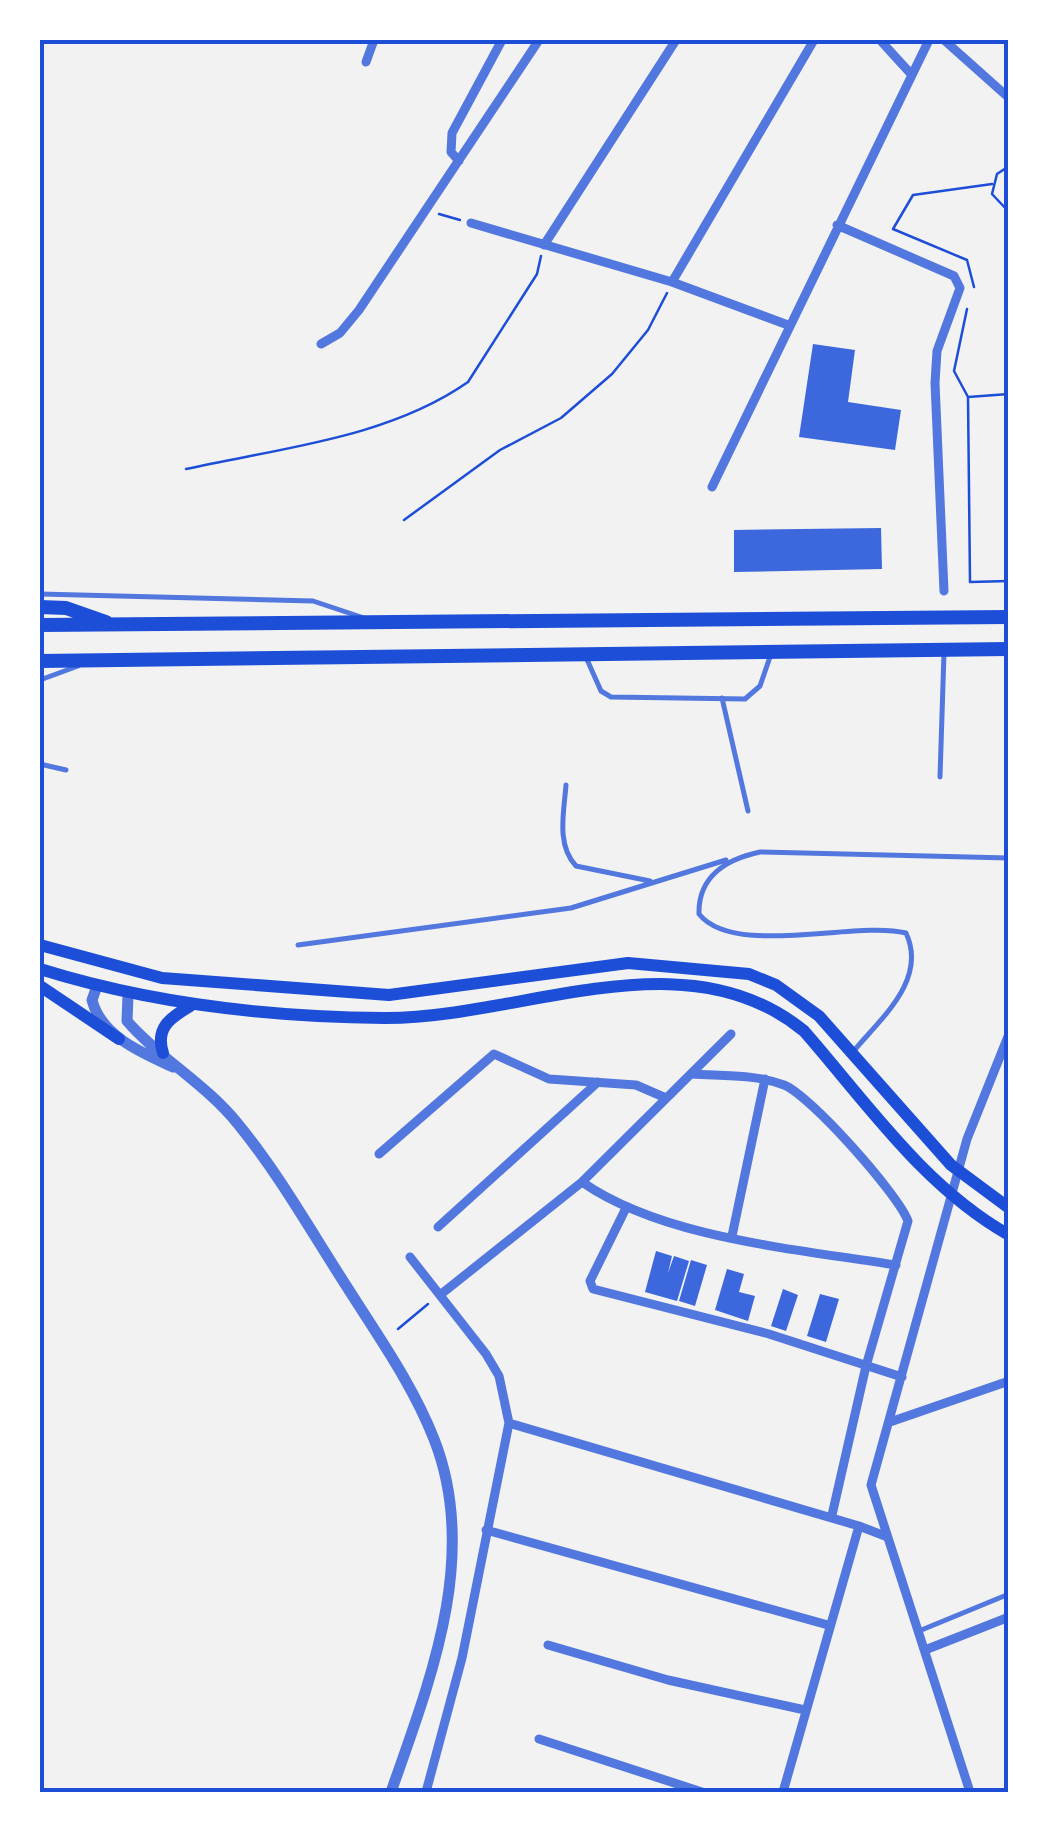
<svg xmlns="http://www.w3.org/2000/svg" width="1049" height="1832" font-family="'Fira Sans',sans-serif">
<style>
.building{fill:#3d67dc}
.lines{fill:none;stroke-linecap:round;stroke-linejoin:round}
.path{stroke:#1d4ed8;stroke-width:2.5}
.service{stroke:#5277de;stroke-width:5}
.minor{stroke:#5277de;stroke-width:9}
.tertiary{stroke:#5277de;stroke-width:11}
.secondary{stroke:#1d4ed8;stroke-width:12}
.primary{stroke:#1d4ed8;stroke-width:14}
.neatline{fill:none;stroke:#1d4ed8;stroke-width:4}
</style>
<rect width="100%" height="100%" fill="#f2f2f2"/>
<path class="building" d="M 813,344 L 855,350 L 848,402 L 901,410 L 895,450 L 799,437 Z
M 881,528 L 882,569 L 734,572 L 734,530 Z
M 656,1251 L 672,1256 L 668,1273 L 674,1256 L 689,1261 L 677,1301 L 645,1292 Z
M 691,1260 L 707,1265 L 695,1306 L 679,1301 Z
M 727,1269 L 744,1274 L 739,1292 L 755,1296 L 748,1321 L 715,1310 Z
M 783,1289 L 798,1295 L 786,1331 L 771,1326 Z
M 820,1294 L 839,1299 L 826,1342 L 807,1336 Z"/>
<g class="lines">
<path class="path" d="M 1009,166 L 997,174 L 992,194 L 1009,212
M 439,214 L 460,220
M 974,287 L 967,260 L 893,229 L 913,195 L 992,184
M 967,309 L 954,371 L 968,397
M 1009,394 L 968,397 L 970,582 L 1009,581
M 186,469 C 280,448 388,438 468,382 L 537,274 L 541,256
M 404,520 L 500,450 L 561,418 L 612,374 L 648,330 L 667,293
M 398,1329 L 428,1304"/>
<path class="service" d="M 40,594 L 313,601 L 364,618
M 585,655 L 601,691 L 611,697 L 745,699 L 760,686 L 771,654
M 40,680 L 78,666
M 722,698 L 748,811
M 40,764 L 66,770
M 940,777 L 944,653
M 566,785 C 564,812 556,845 576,866 L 650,881
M 298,945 L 571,908 L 726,860
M 852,1053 C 880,1019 928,980 906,933 C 856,920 734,958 699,914 C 698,876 727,859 760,852 L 1009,858
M 919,1631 L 1009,1594"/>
<path class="minor" d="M 880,40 L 911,74
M 944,40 L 1009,98
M 366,62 L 374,40
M 459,161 L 451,152 L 452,133 L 502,40
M 471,223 L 672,282 L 788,325
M 837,225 L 954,276 L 960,288 L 937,351 L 935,383 L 944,591
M 544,245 L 676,40
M 672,282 L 814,40
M 321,344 L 340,333 L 359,310 L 539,40
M 712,487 L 929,40
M 692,1074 C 722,1076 755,1074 784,1085 C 810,1095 898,1194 908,1221 L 866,1366 L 832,1515
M 379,1154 L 494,1054 L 549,1079 L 636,1085 L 666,1098
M 582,1182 C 664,1239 798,1249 896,1265
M 625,1210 L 590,1281 L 593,1289 L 769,1334 L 902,1377
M 438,1227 L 598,1082
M 732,1236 L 765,1079
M 410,1257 L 486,1354 L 499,1376 L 509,1423 L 462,1658 L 426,1792
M 440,1295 L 582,1182 L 731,1034
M 890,1422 L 1009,1381
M 509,1423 L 859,1526
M 486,1530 L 828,1625
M 548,1645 L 668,1680 L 805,1710
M 925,1650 L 1009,1617
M 539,1739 L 702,1792
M 783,1792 L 859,1526 L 885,1536
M 970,1792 L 871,1485 L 967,1139 L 1009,1034"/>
<path class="tertiary" d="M 97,986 L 92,1000 C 101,1036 142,1053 173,1067
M 128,995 L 127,1021 C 160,1059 206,1084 238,1124 C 279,1174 312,1233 347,1287 C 378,1336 413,1385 434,1439 C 480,1556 430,1681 391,1792"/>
<path class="secondary" d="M 40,945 L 162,978 L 389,995 L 628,963 L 749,974 L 776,985 L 819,1016 L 951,1165 L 1009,1208
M 40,969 C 152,1004 267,1017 384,1018 C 520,1019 685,933 804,1031 C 867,1103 924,1187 1009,1235
M 40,986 L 119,1039
M 163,1053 C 155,1028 170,1018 190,1006"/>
<path class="primary" d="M 40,607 L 66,608 L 106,622
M 40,625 L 1009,617
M 40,661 L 1009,649"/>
</g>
<rect width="1049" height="1832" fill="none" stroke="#ffffff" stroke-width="85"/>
<rect x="42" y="42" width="964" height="1748" class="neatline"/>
</svg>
